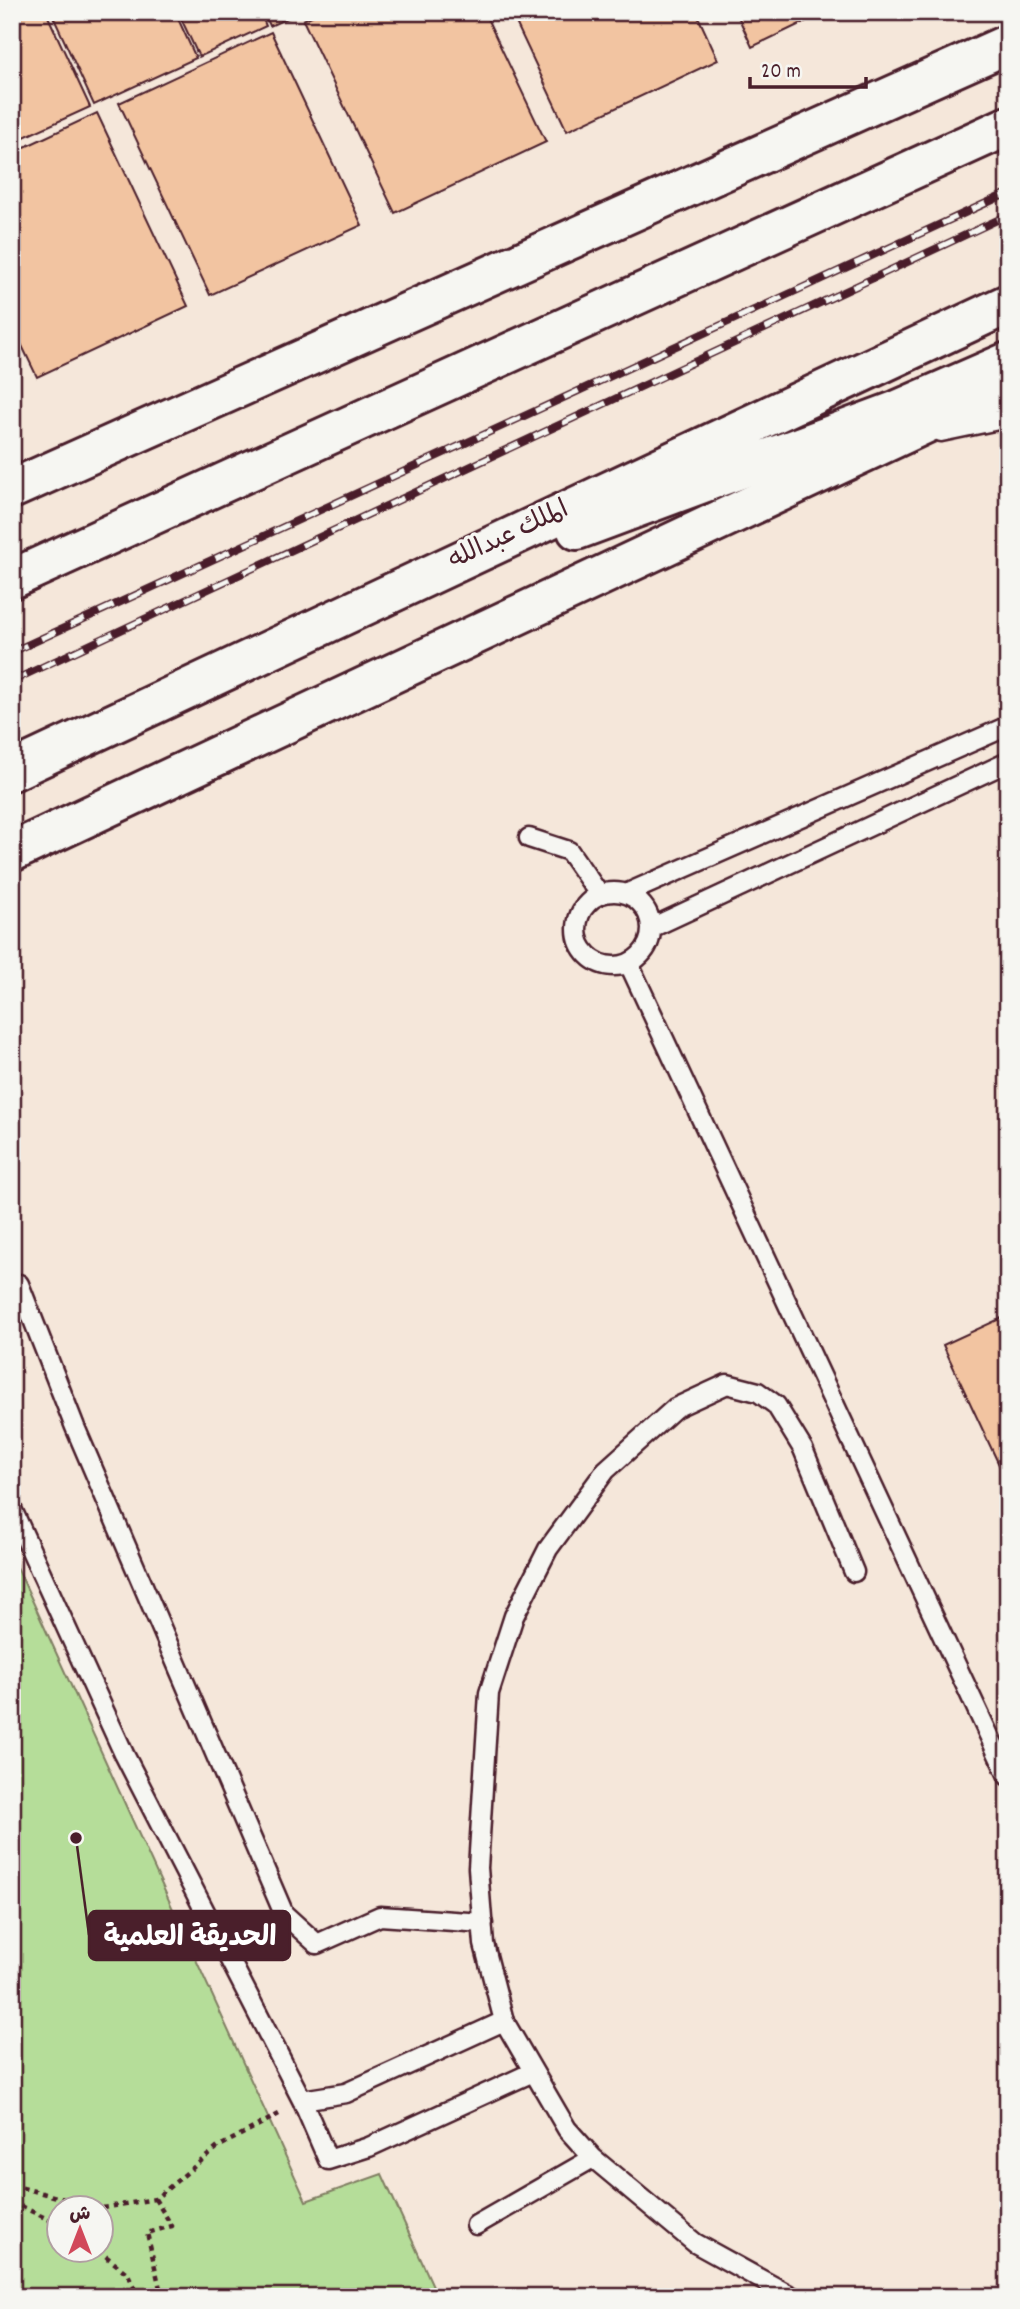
<svg xmlns="http://www.w3.org/2000/svg" width="1020" height="2309" font-family="Dekko,'Playpen Sans Arabic',sans-serif">
<style>
.green{fill:#b5dd99;stroke:#807e62;stroke-width:2;fill-rule:evenodd}
.building{fill:#f2c4a1;stroke:#4a1f2b;stroke-width:2}
.lines{fill:none;stroke-linecap:round;stroke-linejoin:round}
.lane-casing{stroke:#4a1f2b;stroke-width:23}
.secondary-casing{stroke:#4a1f2b;stroke-width:44}
.highway-casing{stroke:#4a1f2b;stroke-width:44}
.path{stroke:#4a1f2b;stroke-width:4.5;stroke-dasharray:5 5;stroke-linecap:butt}
.lane{stroke:#f6f6f2;stroke-width:18}
.secondary{stroke:#f6f6f2;stroke-width:38}
.highway{stroke:#f6f6f2;stroke-width:38}
.rail-casing{stroke:#4a1f2b;stroke-width:8}
.rail{stroke:#f6f6f2;stroke-width:5;stroke-dasharray:16;stroke-linecap:butt}
.labels{text-anchor:middle;dominant-baseline:central;stroke-width:7;stroke-linejoin:round;paint-order:stroke}
.street-label{font-size:26px;fill:#4a1f2b;stroke:#f6f6f2}
.leader{fill:none;stroke:#4a1f2b;stroke-width:2.5}
.callout-dot{fill:#4a1f2b;stroke:#f6f6f2;stroke-width:2.5}
.callout{fill:#4a1f2b;stroke:#4a1f2b;stroke-width:2.5}
.callout-label{font-size:28px;text-anchor:middle;font-weight:bold;fill:#fff}
</style>
<rect width="100%" height="100%" fill="#f5e7da"/>
<filter id="ink" filterUnits="userSpaceOnUse"><feTurbulence type="fractalNoise" baseFrequency=".0143" numOctaves="2"/><feDisplacementMap in="SourceGraphic" scale="14" xChannelSelector="R" yChannelSelector="G"/><feConvolveMatrix kernelMatrix="1 2 1 2 8 2 1 2 1" color-interpolation-filters="sRGB"/></filter>
<g filter="url(#ink)">
<path class="green" d="M 12,1556 L 306,2201 L 382,2174 L 438,2297 L 12,2297 ZM 60,2208 L 102,2208 L 102,2250 L 60,2250 Z"/>
<path class="building" d="M 12,12 L 46,12 L 90,107 L 22,138 L 12,118 Z
M 51,12 L 175,12 L 196,58 L 94,105 Z
M 178,12 L 260,12 L 266,26 L 199,57 Z
M 264,12 L 301,12 L 270,26 Z
M 320,12 L 484,12 L 546,142 L 395,213 L 303,20 Z
M 511,12 L 696,12 L 718,60 L 567,131 Z
M 736,12 L 825,12 L 752,47 Z
M 271,32 L 362,225 L 210,295 L 119,103 Z
M 97,113 L 188,306 L 37,377 L 12,325 L 12,153 Z
M 1008,1315 L 1008,1484 L 943,1345 Z"/>
<g class="lines">
<g class="lane-casing">
<path id="lane" d="M 941,432 L 1008,418
M 529,838 L 569,851 L 599,894
M577 929a37 37 0 1 1 74 0a37 37 0 1 1-74 0Z
M 630,892 L 1008,726
M 651,928 L 1008,762
M 629,964 L 1008,1776
M 19,1284 L 75,1427 L 284,1914 L 317,1944 L 380,1916 L 483,1923
M 12,1509 L 124,1754 L 302,2100 L 328,2160 L 369,2147 L 533,2072
M 302,2100 L 346,2093 L 504,2021
M 476,2225 L 593,2158
M 793,2297 L 695,2243 L 593,2158 L 567,2129 L 504,2021 L 484,1944 L 478,1868 L 489,1693 L 514,1616 L 548,1549 L 606,1470 L 675,1408 L 727,1384 L 758,1392 L 776,1405 L 803,1449 L 854,1572"/>
</g>
<g class="secondary-casing">
<path id="secondary" d="M 12,489 L 1008,44
M 12,852 L 1008,385"/>
</g>
<g class="highway-casing">
<path id="highway" d="M 577,530 L 898,410 L 1008,362
M 12,579 L 1008,126
M 12,771 L 1008,304"/>
</g>
<path class="path" d="M 12,2185 L 98,2208
M 155,2199 L 172,2226 L 147,2233 L 162,2297
M 12,2202 L 60,2225
M 102,2208 L 155,2199 L 218,2147 L 279,2114
M 98,2250 L 128,2274 L 139,2297"/>
<use href="#lane" class="lane"/>
<use href="#secondary" class="secondary"/>
<use href="#highway" class="highway"/>
<g class="rail-casing">
<path id="rail" d="M 12,652 L 1008,193
M 12,681 L 1008,215"/>
</g>
<use href="#rail" class="rail"/>
</g>
</g>
<g class="labels">
<g class="street-label">
<text transform="translate(509 536) rotate(-25)">الملك عبدالله</text>
</g>
</g>
<path class="leader" d="M76 1838L89 1935"/>
<circle class="callout-dot" cx="76" cy="1838" r="7"/>
<rect class="callout" x="89" y="1911" width="201" height="49" rx="7"/>
<g class="callout-label">
<text x="190" y="1945">الحديقة العلمية</text>
</g>
<rect width="1020" height="2309" fill="none" stroke="#f6f6f2" stroke-width="42"/>
<rect x="21" y="21" width="978" height="2267" fill="none" stroke="#4a1f2b" stroke-width="2.5" filter="url(#ink)"/>
<g transform="translate(80 2229)"><circle r="33" fill="#f6f6f2" stroke="#b1a0a2" stroke-width="2"/>
<path d="M0-5L12 26L0 18L-12 26Z" fill="#d1495b"/>
<text y="-10" font-size="19" font-weight="bold" text-anchor="middle" fill="#4a1f2b">ش</text>
</g>
<path d="M750 77v10h116v-10" fill="none" stroke="#4a1f2b" stroke-width="3.5"/>
<text x="761" y="77" font-size="21" fill="#4a1f2b" stroke="#f6f6f2" stroke-width="5" paint-order="stroke">20 m</text>
</svg>
